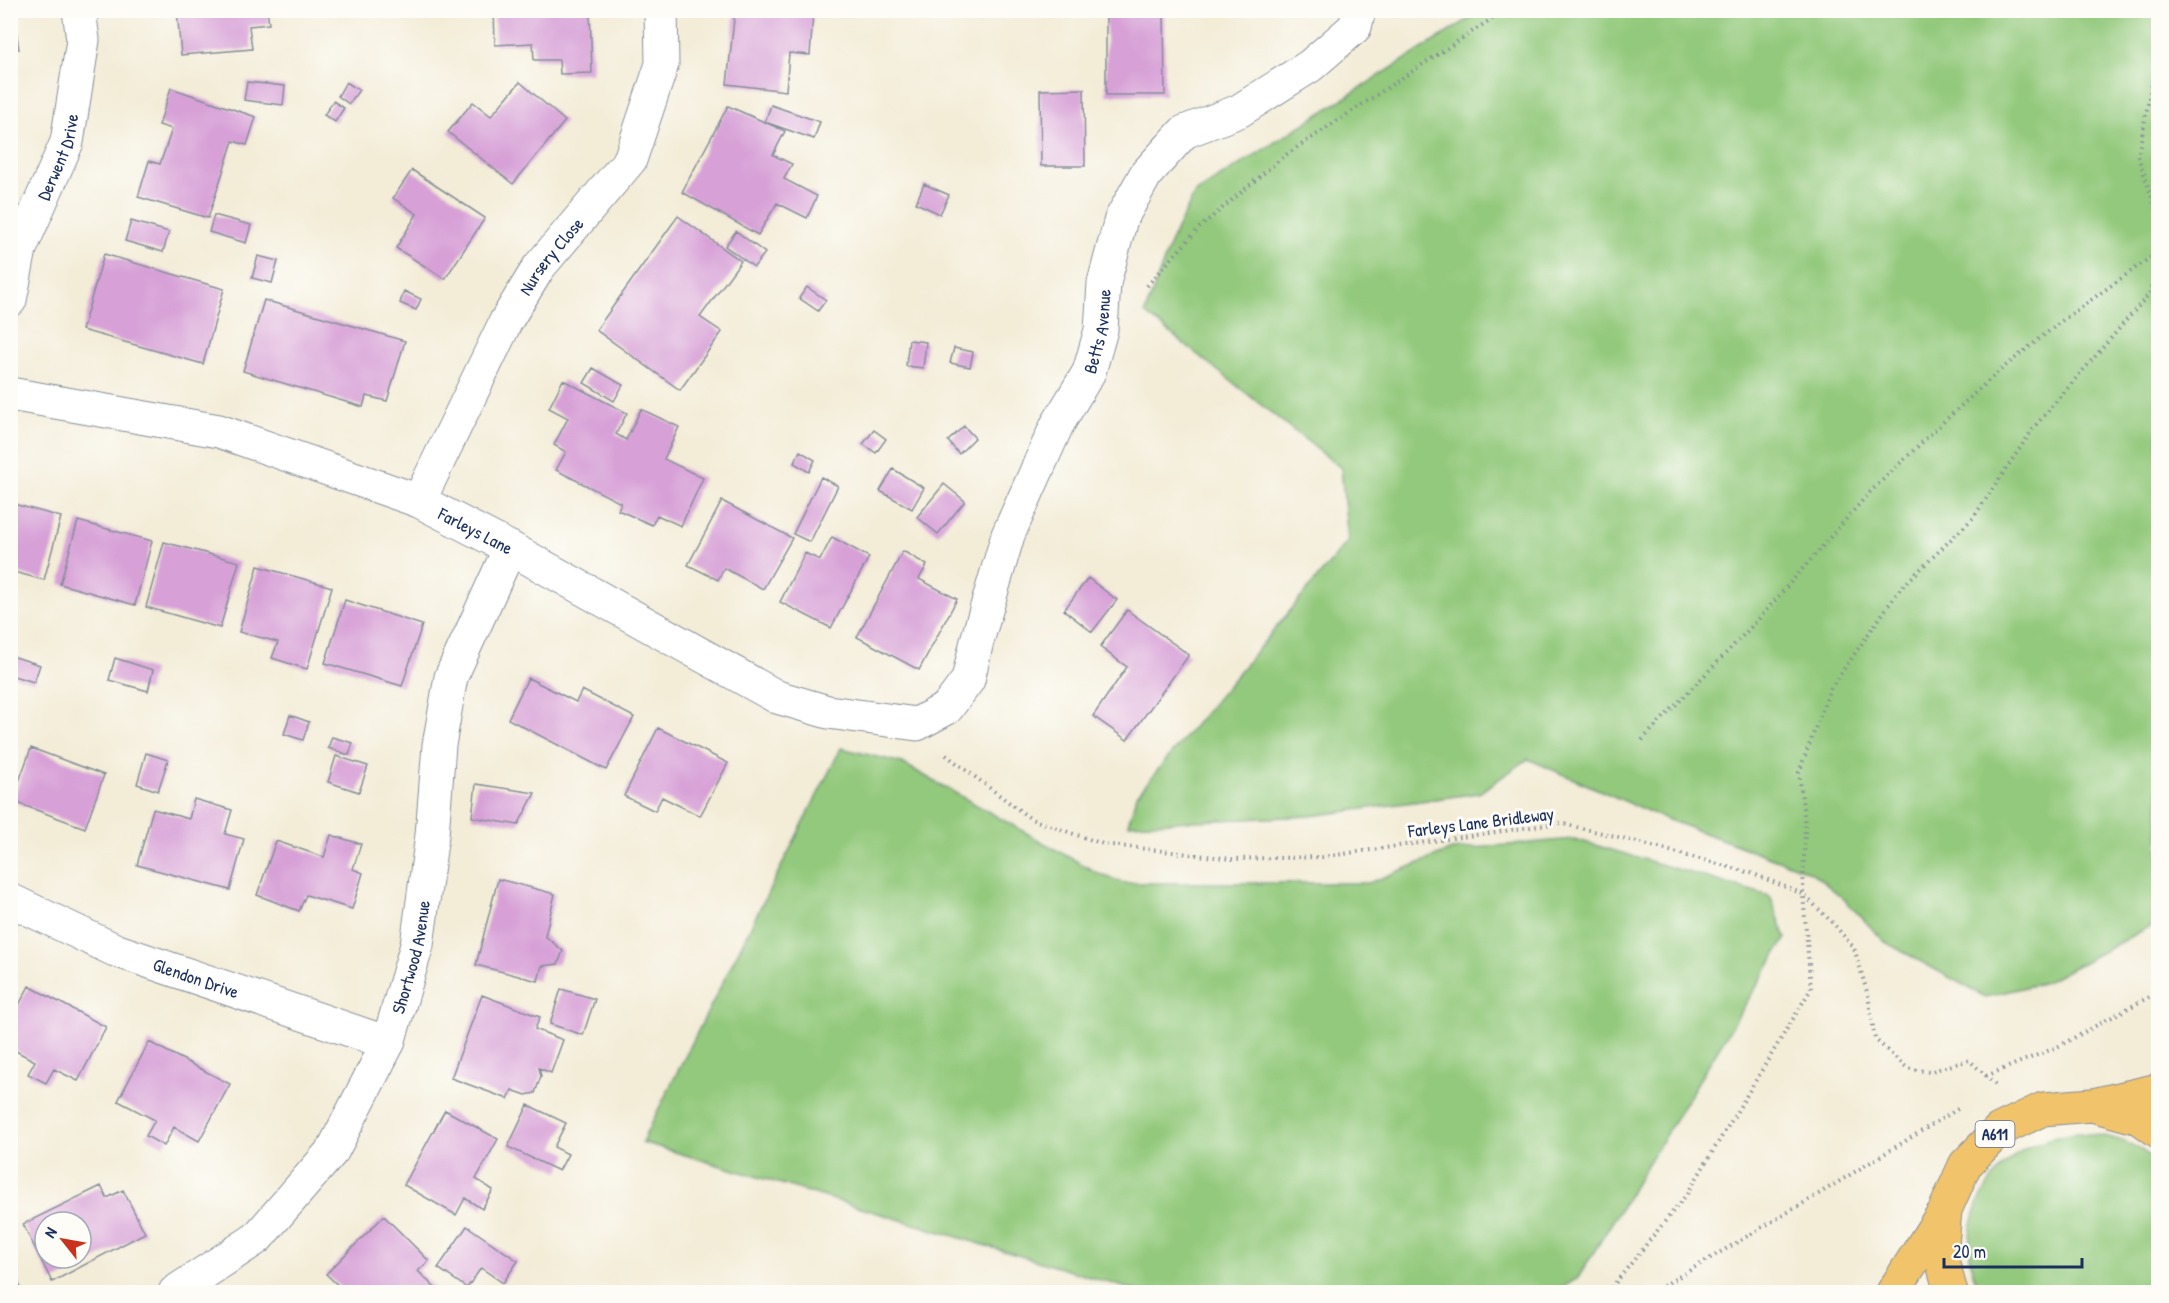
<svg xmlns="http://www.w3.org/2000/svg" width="2169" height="1303" font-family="'Patrick Hand',sans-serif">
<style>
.green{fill:#93c97c;stroke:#577c6d;stroke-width:1.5}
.building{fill:#d7a0d7;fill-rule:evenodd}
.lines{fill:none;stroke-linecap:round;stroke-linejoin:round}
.minor-casing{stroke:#878e9a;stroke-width:35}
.primary-casing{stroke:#878e9a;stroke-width:35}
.path{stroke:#878e9a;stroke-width:4;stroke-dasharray:1.5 4.5;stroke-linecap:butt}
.minor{stroke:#fff;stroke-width:33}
.primary{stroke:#f1c36a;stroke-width:33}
.labels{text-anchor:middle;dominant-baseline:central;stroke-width:6;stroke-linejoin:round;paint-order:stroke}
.shield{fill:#fdfcf7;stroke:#5f6c8c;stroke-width:1.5}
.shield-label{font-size:16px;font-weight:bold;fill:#1b2f5e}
.street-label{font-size:18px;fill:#1b2f5e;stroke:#fdfcf7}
</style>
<rect width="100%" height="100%" fill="#fdfcf7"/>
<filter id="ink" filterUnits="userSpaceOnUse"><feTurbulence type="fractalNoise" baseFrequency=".0167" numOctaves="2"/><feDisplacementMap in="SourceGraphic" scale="12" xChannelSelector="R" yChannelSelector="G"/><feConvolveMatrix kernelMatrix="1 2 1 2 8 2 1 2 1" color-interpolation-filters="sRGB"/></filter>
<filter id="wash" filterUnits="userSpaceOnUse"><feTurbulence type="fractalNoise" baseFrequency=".008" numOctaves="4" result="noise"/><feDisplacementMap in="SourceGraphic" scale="24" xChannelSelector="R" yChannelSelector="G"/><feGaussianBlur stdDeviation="1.35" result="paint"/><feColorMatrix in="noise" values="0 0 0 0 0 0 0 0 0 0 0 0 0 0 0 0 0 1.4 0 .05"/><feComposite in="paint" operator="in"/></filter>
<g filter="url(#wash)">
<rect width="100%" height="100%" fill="#f3ecd7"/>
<path class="green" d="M 1483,10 L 2158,11 L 2158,922 L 2046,982 L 1985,997 L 1885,942 L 1843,898 L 1811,872 L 1666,819 L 1528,759 L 1479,793 L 1311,816 L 1128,824 L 1137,795 L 1348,541 L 1341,468 L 1145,313 L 1171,241 L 1195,193 Z
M 841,748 L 902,763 L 1101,875 L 1125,883 L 1369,883 L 1452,850 L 1574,839 L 1770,896 L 1786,938 L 1578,1278 L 1555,1292 L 1140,1292 L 642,1142 Z
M 2078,1133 C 2108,1135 2137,1141 2158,1164 L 2158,1292 L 1981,1292 C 1953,1243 1979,1176 2025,1149 C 2042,1139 2059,1136 2078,1133 Z"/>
<g id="blocks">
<path class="building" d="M 10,10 L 13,10 L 19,49 L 10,50 Z
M 177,10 L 267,10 L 269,24 L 249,26 L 252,49 L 181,55 Z
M 494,10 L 590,10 L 592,73 L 560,74 L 559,60 L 534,60 L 533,43 L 495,45 Z
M 735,10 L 775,10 L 813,14 L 810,55 L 789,53 L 786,91 L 727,84 Z
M 1106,10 L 1164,10 L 1165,95 L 1106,95 Z
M 247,82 L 285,86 L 283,105 L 244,100 Z
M 346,82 L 359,90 L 349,104 L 338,96 Z
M 520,82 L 565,121 L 513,184 L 448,132 L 473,102 L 491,116 Z
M 171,88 L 256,117 L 247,145 L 233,141 L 208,218 L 138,197 L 149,161 L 160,164 L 172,129 L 159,125 Z
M 1084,89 L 1085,166 L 1041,166 L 1040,90 Z
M 333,101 L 344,108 L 335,122 L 324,115 Z
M 771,105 L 820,122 L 814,139 L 765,122 Z
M 728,106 L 785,131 L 773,155 L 792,164 L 784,179 L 817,196 L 807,218 L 777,203 L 758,235 L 682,192 Z
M 412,170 L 485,218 L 445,279 L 396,248 L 417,214 L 393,198 Z
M 924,184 L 949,195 L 940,214 L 916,203 Z
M 214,215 L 251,225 L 246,243 L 209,232 Z
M 678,216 L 741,261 L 700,317 L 722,332 L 680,390 L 596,330 Z
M 131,221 L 169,232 L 163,252 L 125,241 Z
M 736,231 L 765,253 L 754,267 L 725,246 Z
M 104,254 L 224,289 L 203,364 L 82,330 Z
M 258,256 L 278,261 L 272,283 L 252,278 Z
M 807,287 L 826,300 L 818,311 L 799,298 Z
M 404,291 L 421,299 L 416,310 L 400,303 Z
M 264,300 L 405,341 L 387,401 L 366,396 L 363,407 L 243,371 Z
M 909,340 L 926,342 L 923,368 L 906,366 Z
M 954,348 L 973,352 L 970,367 L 950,363 Z
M 593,368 L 623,385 L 614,401 L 584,383 Z
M 563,380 L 627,413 L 616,434 L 626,440 L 641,409 L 679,427 L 664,459 L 703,478 L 681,526 L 657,515 L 652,525 L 618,510 L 621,503 L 556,470 L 566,452 L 554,445 L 568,418 L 549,408 Z
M 964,426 L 975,438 L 959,454 L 948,441 Z
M 874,430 L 886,439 L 876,453 L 863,444 Z
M 800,451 L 815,460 L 809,472 L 794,463 Z
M 893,469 L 924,488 L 912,509 L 880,491 Z
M 821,477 L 838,486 L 810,542 L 793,534 Z
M 944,484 L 965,501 L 938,534 L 917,517 Z
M 722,501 L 792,538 L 763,589 L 724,568 L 718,580 L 688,565 Z
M 10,503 L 61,517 L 44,580 L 10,571 Z
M 78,521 L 152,541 L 135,605 L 60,584 Z
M 832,537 L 869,557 L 831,628 L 780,602 L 805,553 L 820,560 Z
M 164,542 L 239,562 L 220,628 L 146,607 Z
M 903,551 L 927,565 L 919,579 L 957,599 L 919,670 L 857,637 Z
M 258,566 L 332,587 L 307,669 L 272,658 L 278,642 L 239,632 Z
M 1088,578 L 1117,600 L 1092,632 L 1064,610 Z
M 345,600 L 422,625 L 402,686 L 325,663 Z
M 1127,610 L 1189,655 L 1127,740 L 1093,716 L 1127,667 L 1100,647 Z
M 12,656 L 40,665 L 34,682 L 10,675 Z
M 115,658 L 153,670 L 148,691 L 109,680 Z
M 528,678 L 576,702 L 582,690 L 634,717 L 606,770 L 508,719 Z
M 290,715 L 309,722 L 303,740 L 284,734 Z
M 658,728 L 728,763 L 700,816 L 662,797 L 655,811 L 624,796 Z
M 332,737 L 353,743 L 349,755 L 328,748 Z
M 10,741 L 16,743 L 11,758 L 10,758 Z
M 31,748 L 104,775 L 85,828 L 12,801 Z
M 146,753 L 168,760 L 158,791 L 137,784 Z
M 336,756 L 368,766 L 359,792 L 328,782 Z
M 476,784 L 535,793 L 518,825 L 472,817 Z
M 194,799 L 232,810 L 225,834 L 244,839 L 230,890 L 137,865 L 153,809 L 189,819 Z
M 331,835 L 361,844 L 353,869 L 363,873 L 352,909 L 306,895 L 299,911 L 257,895 L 276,841 L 324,857 Z
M 498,879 L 555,894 L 545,936 L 563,951 L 558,964 L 542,966 L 538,981 L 476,965 Z
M 29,986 L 106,1027 L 78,1081 L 54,1069 L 46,1083 L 28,1074 L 35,1061 L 10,1048 L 10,1022 Z
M 561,989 L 595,999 L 583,1035 L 550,1024 Z
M 482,995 L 540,1017 L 535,1029 L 563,1040 L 551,1073 L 539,1068 L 541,1076 L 535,1093 L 526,1095 L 512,1090 L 508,1099 L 451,1078 Z
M 149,1042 L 230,1084 L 199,1141 L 174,1127 L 164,1146 L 146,1136 L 155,1120 L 118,1101 Z
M 528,1105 L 566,1123 L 554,1147 L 568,1154 L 559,1171 L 508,1147 Z
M 445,1110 L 498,1139 L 476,1179 L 493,1190 L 482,1209 L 465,1198 L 456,1215 L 404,1185 Z
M 101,1186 L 107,1198 L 123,1190 L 145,1233 L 52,1282 L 23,1224 ZM 45,1222 L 81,1222 L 81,1258 L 45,1258 Z
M 384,1216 L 429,1261 L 418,1271 L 439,1292 L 345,1292 L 326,1274 Z
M 467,1226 L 518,1261 L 503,1283 L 481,1268 L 467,1288 L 438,1268 Z
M 10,1267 L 23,1292 L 10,1292 Z"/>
</g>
</g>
<g filter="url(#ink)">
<use href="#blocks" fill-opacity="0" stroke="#878e9a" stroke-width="1.5"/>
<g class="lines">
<g class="minor-casing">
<g id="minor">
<path id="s1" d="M 10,300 L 20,249 L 67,142 L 83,40 L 79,10"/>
<path id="s2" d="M 10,394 L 219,431 L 419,501 L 510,548 L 777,697 L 828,712 L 917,724 L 947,708 L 968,680 L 977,641 L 1008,535 L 1057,425 L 1089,372 L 1101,330 L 1104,283 L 1121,219 L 1146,174 L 1184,132 L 1239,111 L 1310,66 L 1355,27 L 1359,10"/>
<path id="s3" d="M 419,501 L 506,321 L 539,267 L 630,160 L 662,64 L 661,10"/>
<path id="s4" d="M 10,900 L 115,950 L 388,1043"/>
<path id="s5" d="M 175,1292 L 257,1238 L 333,1150 L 388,1043 L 417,945 L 432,835 L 439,745 L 451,677 L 510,548"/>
</g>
</g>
<g class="primary-casing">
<path id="primary" d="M 2097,1104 L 2158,1090
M 1893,1292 L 1942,1215
M 1951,1292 L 1941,1257 L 1945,1210 L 1965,1165 L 1999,1130 L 2043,1109 L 2092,1105 L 2140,1118 L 2158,1131"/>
</g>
<path class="path" d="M 2158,50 L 2138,157 L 2158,215
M 1147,286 L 1200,227 L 1284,156 L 1505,10
M 1642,740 L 1756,622 L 1869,493 L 1938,427 L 1998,372 L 2063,320 L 2158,252
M 946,755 L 1031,819 L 1103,844 L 1232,859 L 1322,857 L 1559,823 L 1615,836 L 1751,873 L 1803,894 L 1833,923 L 1854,948 L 1868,995 L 1875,1039 L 1907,1068 L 1929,1072 L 1969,1060 L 1996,1085
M 1986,1076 L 2057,1047 L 2158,992
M 1608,1292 L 1687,1194 L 1811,989 L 1803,894 L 1805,825 L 1799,772 L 1830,689 L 1900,589 L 1973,518 L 2035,426 L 2149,294 L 2158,270
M 1653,1292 L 1812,1198 L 1961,1107"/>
<use href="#minor" class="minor"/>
<use href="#primary" class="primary"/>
</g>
</g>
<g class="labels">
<rect class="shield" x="1975.5" y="1121" width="39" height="26" rx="4.5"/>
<g class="shield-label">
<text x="1995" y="1134">A611</text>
</g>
<g class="street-label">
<text stroke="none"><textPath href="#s1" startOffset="152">Derwent Drive</textPath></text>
<text stroke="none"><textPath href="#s3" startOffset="279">Nursery Close</textPath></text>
<text stroke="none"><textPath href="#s2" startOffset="1419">Betts Avenue</textPath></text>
<text stroke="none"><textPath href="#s2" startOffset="488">Farleys Lane</textPath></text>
<text transform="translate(1481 822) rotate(-7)">Farleys Lane Bridleway</text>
<text stroke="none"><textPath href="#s5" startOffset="424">Shortwood Avenue</textPath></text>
<text stroke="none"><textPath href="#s4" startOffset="202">Glendon Drive</textPath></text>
</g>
</g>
<rect width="2169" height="1303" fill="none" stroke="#fdfcf7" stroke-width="36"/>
<g transform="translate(63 1240) rotate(301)"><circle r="28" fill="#fdfcf7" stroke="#a3aaba" stroke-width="1.5"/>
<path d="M0-4.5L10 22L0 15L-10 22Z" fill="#c8321e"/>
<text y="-9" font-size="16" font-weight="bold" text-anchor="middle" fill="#1b2f5e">N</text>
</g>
<path d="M1944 1258v9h138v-9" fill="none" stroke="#1b2f5e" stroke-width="3"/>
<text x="1953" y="1258" font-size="18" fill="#1b2f5e" stroke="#fdfcf7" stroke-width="4.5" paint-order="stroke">20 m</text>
</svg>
